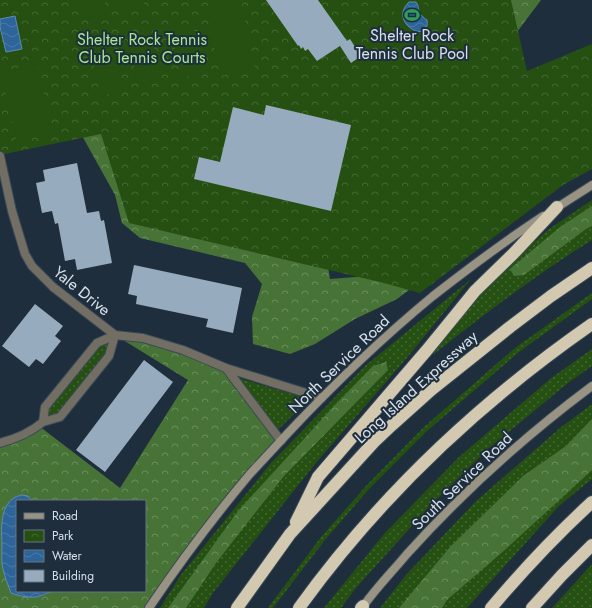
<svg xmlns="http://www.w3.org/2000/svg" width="592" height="608" font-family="Jost,sans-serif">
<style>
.grass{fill:url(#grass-dots)}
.forest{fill:url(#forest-crowns);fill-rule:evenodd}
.park{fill:url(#park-crowns)}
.pitch{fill:#255012}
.water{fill:url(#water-waves);stroke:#608ab2}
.building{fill:#97abbe}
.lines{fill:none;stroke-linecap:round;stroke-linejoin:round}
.street-casing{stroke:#3b4a59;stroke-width:10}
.secondary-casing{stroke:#3b4a59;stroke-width:10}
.highway-casing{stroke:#3b4a59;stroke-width:14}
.street{stroke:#726e64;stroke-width:8}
.secondary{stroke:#999383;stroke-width:8}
.highway{stroke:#d3c9b0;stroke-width:12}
.labels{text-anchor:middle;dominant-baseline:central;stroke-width:4;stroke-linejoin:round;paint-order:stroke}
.poi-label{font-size:16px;fill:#d6e0ea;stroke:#1e2e3d}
.park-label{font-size:16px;fill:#a6e78f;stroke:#1e2e3d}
.street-label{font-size:16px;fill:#d6e0ea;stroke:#1e2e3d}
</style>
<defs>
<pattern id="grass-dots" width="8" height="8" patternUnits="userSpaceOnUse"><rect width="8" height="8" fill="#255012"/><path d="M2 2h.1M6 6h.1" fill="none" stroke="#446935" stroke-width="1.8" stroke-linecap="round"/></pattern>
<pattern id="forest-crowns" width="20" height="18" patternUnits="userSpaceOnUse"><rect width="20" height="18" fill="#477436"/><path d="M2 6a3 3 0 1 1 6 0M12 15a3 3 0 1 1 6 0" fill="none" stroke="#698e5d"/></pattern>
<pattern id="park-crowns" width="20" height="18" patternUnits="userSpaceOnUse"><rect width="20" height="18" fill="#255012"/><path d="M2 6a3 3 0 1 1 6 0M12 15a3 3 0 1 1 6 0" fill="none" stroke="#446935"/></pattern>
<pattern id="water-waves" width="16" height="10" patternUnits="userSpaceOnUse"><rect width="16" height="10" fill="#2d659a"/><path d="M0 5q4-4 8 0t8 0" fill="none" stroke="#4b7ba8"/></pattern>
</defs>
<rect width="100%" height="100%" fill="#1e2e3d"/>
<path class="grass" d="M 592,200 L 592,240 C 537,274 485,314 434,354 L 431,350 L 497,274 L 549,229 Z
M 471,279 L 406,359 L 315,464 L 213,593 L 204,608 L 160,608 L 180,576 L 270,464 L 365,366 Z
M 592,293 L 592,299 L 519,352 L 427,431 L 369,489 L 325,540 L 273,608 L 268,608 L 321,537 L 366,486 L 424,427 L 515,348 Z
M 115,335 L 109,356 L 60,417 L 43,422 L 45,407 L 97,343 Z
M 592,349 L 592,366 L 568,383 L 488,449 L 429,507 L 355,589 L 341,608 L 324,608 L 384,534 L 459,457 L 550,379 Z
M 235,377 L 309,399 L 278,430 Z
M 592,404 L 592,479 L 559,506 L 467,608 L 380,608 L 406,575 L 475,502 L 560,428 Z
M 592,564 L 592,608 L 552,608 Z"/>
<path class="forest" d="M 486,0 L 541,0 L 508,44 Z
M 71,116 L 324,243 L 330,279 L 380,275 L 429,275 L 397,299 L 355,319 L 315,344 L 290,354 L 253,344 L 252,317 L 262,284 L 245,263 L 140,238 L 122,223 L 115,195 Z
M 592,206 L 592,226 L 586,229 L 524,275 L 514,276 L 510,269 L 560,227 Z
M 115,335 L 143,338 L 226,368 L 281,441 L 250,475 L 149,608 L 0,608 L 0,443 L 39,426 L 120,488 L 188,380 ZM 16,496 L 28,496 L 32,501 L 145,501 L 145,591 L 55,591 L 48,593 L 38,597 L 11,593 Z
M 386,362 L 388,370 L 284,476 L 216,563 L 186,608 L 168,608 L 238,511 L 334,406 L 373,366 Z
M 592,419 L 592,470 L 507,548 L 447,600 L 442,608 L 399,608 L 450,547 L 523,476 L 566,446 Z"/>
<path class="park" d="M 0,0 L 511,0 L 527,71 L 592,44 L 592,169 L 563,185 L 420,293 L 380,282 L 129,223 L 101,134 L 0,155 Z"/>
<path class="pitch" d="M 80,0 L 104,0 L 108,15 L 85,20 Z
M 119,0 L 143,0 L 145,8 L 122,13 Z
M 236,0 L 241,0 L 255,69 L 220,76 L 206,7 Z
M 398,0 L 421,0 C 425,6 432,11 434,18 C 435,21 435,24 434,27 C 429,37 419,39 410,38 C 406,35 402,32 400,29 C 394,21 392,9 398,0 Z
M 193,24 L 204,73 L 181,78 L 171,29 Z
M 151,33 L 162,82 L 139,87 L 128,38 Z
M 113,42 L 124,91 L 101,96 L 90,47 Z
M 37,64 L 53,133 L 17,142 L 1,72 Z"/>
<path class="water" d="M 409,2 L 416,2 C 419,6 418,7 419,11 C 420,15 424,18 427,20 C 431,46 387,23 409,2 Z
M 15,16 L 22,49 L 6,52 L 0,27 L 0,19 Z
M 22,495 L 28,496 L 32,501 L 17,501 L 17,591 L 55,591 C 49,592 45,594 40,596 C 32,599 19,596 11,593 C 8,585 5,578 3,569 C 1,561 2,552 2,544 C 1,526 0,499 22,495 Z"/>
<path class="building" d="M 266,0 L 318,0 L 347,41 L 350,39 L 361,56 L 351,63 L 340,46 L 346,42 L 317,61 L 308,49 L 305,51 L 303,47 L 301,49 L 299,45 L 298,46 Z
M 266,105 L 351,125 L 331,211 L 194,179 L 199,157 L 220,162 L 233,107 L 264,115 Z
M 77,163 L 87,213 L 99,211 L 101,221 L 104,220 L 112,263 L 77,270 L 75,259 L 65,261 L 58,223 L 55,224 L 52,211 L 42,213 L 36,183 L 45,181 L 43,170 Z
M 134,265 L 242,288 L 233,333 L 206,327 L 208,319 L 136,304 L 137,296 L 128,294 Z
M 35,304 L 63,326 L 55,336 L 61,341 L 43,364 L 36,359 L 29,367 L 2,346 Z
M 144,360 L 173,382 L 105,472 L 76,450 Z"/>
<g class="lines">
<g class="street-casing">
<path id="street" d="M 0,156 L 12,211 L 25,254 L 32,266 L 53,287 L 115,335 L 143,338 L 183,350 L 226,368 L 322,398
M 115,335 L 109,356 L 60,417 L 43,422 L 45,407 L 97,343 Z
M 226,368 L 281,441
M 0,443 C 15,439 31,432 43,422"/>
</g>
<g class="secondary-casing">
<path id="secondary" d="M 553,210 L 592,185
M 149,608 C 180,562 214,517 249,475 C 262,461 275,447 288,433 C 334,384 382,338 433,296 C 469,268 505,241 543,216
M 362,608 C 375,589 392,572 407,554 C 463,492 525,436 592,386"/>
</g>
<g class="highway-casing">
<path id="highway" d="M 296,522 L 318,477 L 427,350 L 458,312 L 475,291 L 514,253 L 557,207
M 237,608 L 290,534 L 374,442 L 392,425 L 431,390 L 510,327 L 551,296 L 592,268
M 299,608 C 379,497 480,402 592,324
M 361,608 L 363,606
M 491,608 C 523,570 556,535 592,502
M 532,608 L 562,575 L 592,545"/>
</g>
<use href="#street" class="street"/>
<use href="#secondary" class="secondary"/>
<use href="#highway" class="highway"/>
</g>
<defs>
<g id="stadium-bare" transform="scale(1.2)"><path d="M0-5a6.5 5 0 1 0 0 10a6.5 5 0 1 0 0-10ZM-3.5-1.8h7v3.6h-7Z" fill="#2e9e5b" stroke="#1e2e3d" stroke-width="2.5" paint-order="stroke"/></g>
</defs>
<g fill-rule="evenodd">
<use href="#stadium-bare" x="412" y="15"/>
</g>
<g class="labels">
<g class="poi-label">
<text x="412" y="35">Shelter Rock<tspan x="412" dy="18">Tennis Club Pool</tspan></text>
</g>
<g class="park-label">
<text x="142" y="39">Shelter Rock Tennis<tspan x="142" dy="18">Club Tennis Courts</tspan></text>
</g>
<g class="street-label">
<text transform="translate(82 291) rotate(39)">Yale Drive</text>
<text transform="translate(339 364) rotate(-44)">North Service Road</text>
<text transform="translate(416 387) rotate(-42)">Long Island Expressway</text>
<text transform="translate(462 481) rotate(-44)">South Service Road</text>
</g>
</g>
<rect x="16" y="500" width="130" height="92" fill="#1e2e3d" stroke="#687582"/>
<rect x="24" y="513" width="20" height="6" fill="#999383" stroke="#687582"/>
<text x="52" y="520" font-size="12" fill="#d6e0ea">Road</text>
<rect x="24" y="530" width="20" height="12" fill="url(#park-crowns)" stroke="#687582"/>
<text x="52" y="540" font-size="12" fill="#d6e0ea">Park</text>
<rect x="24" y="550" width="20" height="12" fill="url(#water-waves)" stroke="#687582"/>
<text x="52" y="560" font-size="12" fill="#d6e0ea">Water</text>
<rect x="24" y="570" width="20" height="12" fill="#97abbe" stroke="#687582"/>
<text x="52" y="580" font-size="12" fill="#d6e0ea">Building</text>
</svg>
